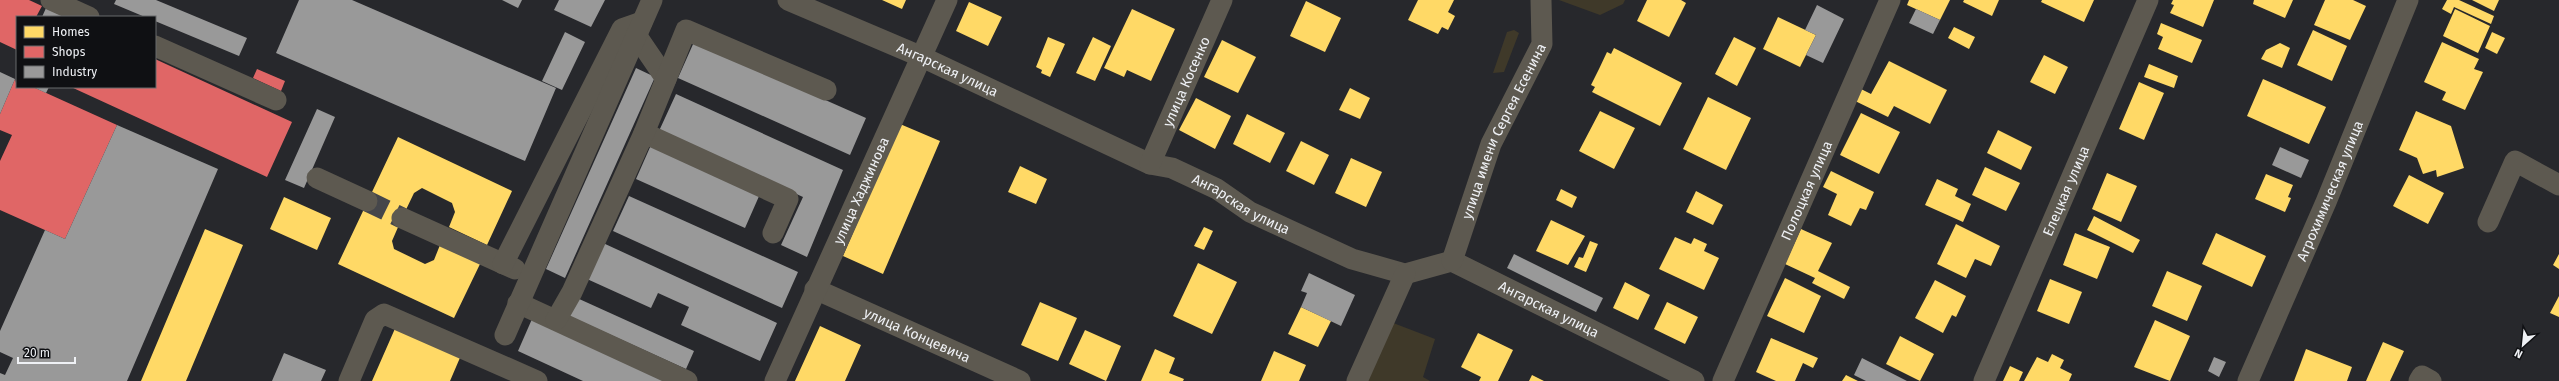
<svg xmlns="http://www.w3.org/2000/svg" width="2559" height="381" font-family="'Fira Sans',sans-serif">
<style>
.green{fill:#3f3929}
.homes{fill:#ffd966}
.shops{fill:#e06666}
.industry{fill:#999}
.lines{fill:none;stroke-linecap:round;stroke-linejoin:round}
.minor-tunnel{stroke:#45464a;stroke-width:21;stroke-dasharray:21 10;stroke-linecap:butt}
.minor{stroke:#5d5950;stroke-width:21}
.labels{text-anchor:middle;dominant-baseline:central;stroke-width:4;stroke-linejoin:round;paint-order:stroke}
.street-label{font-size:14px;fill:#eff1f5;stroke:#0f1013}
</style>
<rect width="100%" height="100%" fill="#27282c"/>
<path class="green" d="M 1559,0 L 1625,0 L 1623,4 L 1600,15 Z
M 1514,30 L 1519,33 L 1504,72 L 1493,73 L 1507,32 Z
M 1388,321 L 1435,339 L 1423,377 L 1430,381 L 1363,381 Z"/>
<path class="homes" d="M 882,0 L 906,0 L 902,9 Z
M 1418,0 L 1454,0 L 1448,12 L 1455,16 L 1448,30 L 1442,27 L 1438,34 L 1408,20 Z
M 1647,0 L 1681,0 L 1686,3 L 1669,37 L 1637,21 Z
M 1909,0 L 1950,0 L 1940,20 L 1907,5 Z
M 1964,0 L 1999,0 L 1992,16 L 1963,2 Z
M 2042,0 L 2094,0 L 2084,22 L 2041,2 Z
M 2173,0 L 2214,0 L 2203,27 L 2170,13 L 2174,5 L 2171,4 Z
M 2254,0 L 2293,0 L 2285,18 L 2253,4 Z
M 2325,0 L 2353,0 L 2366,6 L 2350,40 L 2314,25 Z
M 2447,0 L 2459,0 L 2494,16 L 2491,24 L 2454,7 L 2451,14 L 2442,9 Z
M 2472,0 L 2499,0 L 2494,11 Z
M 1306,1 L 1341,18 L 1325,52 L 1290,36 Z
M 969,2 L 1002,17 L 988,46 L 956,31 Z
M 1132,9 L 1175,29 L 1151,81 L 1127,70 L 1124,77 L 1104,68 Z
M 2455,9 L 2490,26 L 2478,53 L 2443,36 Z
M 1778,17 L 1816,35 L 1800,67 L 1763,49 Z
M 2161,23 L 2202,40 L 2192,63 L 2158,49 L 2163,37 L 2157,34 Z
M 1954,27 L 1975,37 L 1969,49 L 1948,38 Z
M 2313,30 L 2347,46 L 2332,81 L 2297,65 Z
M 2492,32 L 2505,38 L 2497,54 L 2485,48 Z
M 1048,37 L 1065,44 L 1050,77 L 1041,73 L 1042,70 L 1036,67 Z
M 1093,37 L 1111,46 L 1095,81 L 1076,73 Z
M 1734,37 L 1756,48 L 1737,86 L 1715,74 Z
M 1222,40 L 1256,57 L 1238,93 L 1204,77 Z
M 2442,42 L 2479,59 L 2474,69 L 2483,72 L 2465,110 L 2442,100 L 2446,92 L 2424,82 Z
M 2280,43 L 2290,48 L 2282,68 L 2261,59 L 2266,50 Z
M 1614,48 L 1682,83 L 1660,126 L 1592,92 L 1595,87 L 1591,85 L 1599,69 L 1607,52 L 1611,54 Z
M 2044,55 L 2068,67 L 2055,94 L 2030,82 Z
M 1889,61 L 1947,90 L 1930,124 L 1894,106 L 1888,117 L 1851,99 L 1857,87 L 1871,94 Z
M 2149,64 L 2178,76 L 2174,88 L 2144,77 Z
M 2263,79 L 2326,107 L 2309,144 L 2247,116 Z
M 2139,82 L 2164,93 L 2144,140 L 2119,129 Z
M 1350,88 L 1370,98 L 1360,119 L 1339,110 Z
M 1708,97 L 1751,118 L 1726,170 L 1683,149 Z
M 1196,98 L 1231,116 L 1215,149 L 1179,130 Z
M 1600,111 L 1635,128 L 1614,169 L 1579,151 Z
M 2416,111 L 2451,126 L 2464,168 L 2437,177 L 2436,170 L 2423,174 L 2417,158 L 2399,150 Z
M 1861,113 L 1900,132 L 1879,174 L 1840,155 Z
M 1247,114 L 1285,133 L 1270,163 L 1233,144 Z
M 900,124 L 940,141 L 883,274 L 843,256 Z
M 1998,130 L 2032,147 L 2021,170 L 1987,153 Z
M 398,137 L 512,191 L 487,245 L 449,227 L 455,212 L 452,203 L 422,188 L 414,193 L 402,218 L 392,241 L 394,249 L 425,264 L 434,260 L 440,245 L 480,264 L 454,318 L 338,264 Z
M 1301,141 L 1329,155 L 1314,185 L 1286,171 Z
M 1351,158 L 1382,172 L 1366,207 L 1335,193 Z
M 1020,166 L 1047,179 L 1036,204 L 1008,192 Z
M 1985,167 L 2020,183 L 2006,211 L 1972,195 Z
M 1831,171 L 1874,192 L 1866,210 L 1860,208 L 1851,226 L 1828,215 L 1837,194 L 1823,187 Z
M 2107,173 L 2137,186 L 2121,222 L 2092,209 Z
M 2266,174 L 2293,185 L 2288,197 L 2291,198 L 2285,212 L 2255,199 Z
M 2409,175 L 2444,193 L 2428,224 L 2393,206 Z
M 1937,179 L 1958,189 L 1955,196 L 1971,204 L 1963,222 L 1925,205 Z
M 1561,189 L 1577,197 L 1572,208 L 1556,200 Z
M 1696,191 L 1723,205 L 1713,225 L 1686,212 Z
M 284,197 L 331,218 L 317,250 L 270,229 Z
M 2094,216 L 2140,240 L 2133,253 L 2087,230 Z
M 1551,220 L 1585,236 L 1568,265 L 1536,251 Z
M 1956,224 L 2000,246 L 1991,266 L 1975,259 L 1966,278 L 1937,264 Z
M 1204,227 L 1213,231 L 1204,250 L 1194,246 Z
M 205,229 L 243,245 L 186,381 L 141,381 Z
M 1801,229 L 1832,243 L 1818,271 L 1850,287 L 1844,299 L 1812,283 L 1815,278 L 1785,264 Z
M 2075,233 L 2110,247 L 2097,279 L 2063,265 Z
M 2216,233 L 2266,256 L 2252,287 L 2202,264 Z
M 1675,237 L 1691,244 L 1694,238 L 1707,244 L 1704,251 L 1719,258 L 1704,290 L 1659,269 Z
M 1590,241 L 1598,244 L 1586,272 L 1574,267 L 1579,257 L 1583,258 Z
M 2559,254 L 2559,269 L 2553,265 Z
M 1198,263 L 1237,282 L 1212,334 L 1173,316 Z
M 2167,271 L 2202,286 L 2187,321 L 2152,306 Z
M 1785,278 L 1821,296 L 1804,333 L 1767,316 Z
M 2050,279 L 2082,292 L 2069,324 L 2037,311 Z
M 1935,280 L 1966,296 L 1956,317 L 1952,315 L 1943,333 L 1915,318 Z
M 1625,282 L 1650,295 L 1638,320 L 1613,308 Z
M 2559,296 L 2559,317 L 2550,313 Z
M 1040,302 L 1077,318 L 1058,361 L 1021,345 Z
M 1667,302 L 1698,317 L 1685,344 L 1654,329 Z
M 1301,307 L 1331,321 L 1318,347 L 1288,334 Z
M 2155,320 L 2190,336 L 2170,381 L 2134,367 Z
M 397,324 L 462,353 L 450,381 L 372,381 Z
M 820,326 L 861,345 L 845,381 L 795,381 Z
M 1085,330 L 1121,346 L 1106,381 L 1069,364 Z
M 1478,333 L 1513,350 L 1498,381 L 1479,381 L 1481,377 L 1461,367 Z
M 1900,336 L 1934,354 L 1920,381 L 1886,364 Z
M 1771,338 L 1818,358 L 1813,368 L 1803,363 L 1795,381 L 1776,381 L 1756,372 Z
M 2383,342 L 2404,351 L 2390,381 L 2366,381 Z
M 1155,349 L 1175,358 L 1169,373 L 1184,379 L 1183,381 L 1141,381 Z
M 2306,349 L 2352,367 L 2347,381 L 2294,381 Z
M 1274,351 L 1306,365 L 1299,381 L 1261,381 Z
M 2052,354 L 2064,360 L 2060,368 L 2072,374 L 2069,381 L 2024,381 L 2037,357 L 2048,362 Z
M 2010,366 L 2023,372 L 2019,381 L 2003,381 Z
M 1532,375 L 1544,381 L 1529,381 Z
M 1846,375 L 1858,381 L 1842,381 Z"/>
<path class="shops" d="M 0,0 L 29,0 L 42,6 L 36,17 L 17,17 L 17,50 L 0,42 Z
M 155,59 L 292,122 L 267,177 L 71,87 L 155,87 Z
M 257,69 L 285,81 L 281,91 L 253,78 Z
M 15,79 L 17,87 L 33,87 L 117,125 L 65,239 L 0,210 L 0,161 L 12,135 L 0,130 L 0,114 Z"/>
<path class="industry" d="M 116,0 L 156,0 L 247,38 L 239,56 L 155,21 L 155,17 L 145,17 L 114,4 Z
M 299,0 L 352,0 L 556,88 L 525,161 L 276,53 Z
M 502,0 L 522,0 L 518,8 Z
M 559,0 L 605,0 L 591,27 L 554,10 Z
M 1817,5 L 1844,19 L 1823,63 L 1806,55 L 1816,35 L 1805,30 Z
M 46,8 L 65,17 L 42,17 Z
M 1916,9 L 1940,20 L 1933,34 L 1909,23 Z
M 565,32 L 585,42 L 562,90 L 542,81 Z
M 694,42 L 866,118 L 850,155 L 678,78 Z
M 636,68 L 655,77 L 565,278 L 546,269 Z
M 0,72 L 15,79 L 0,114 Z
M 33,87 L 49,87 L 46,93 Z
M 676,94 L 843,170 L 807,257 L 781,245 L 803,197 L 659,131 Z
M 317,109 L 335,117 L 304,188 L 285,180 Z
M 117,125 L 218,169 L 127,381 L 0,381 L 0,373 L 5,375 L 13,358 L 0,352 L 0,331 L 45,230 L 65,239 Z
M 651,145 L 760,194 L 745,228 L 636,179 Z
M 2280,147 L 2309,160 L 2301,178 L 2272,165 Z
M 629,196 L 798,272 L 782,308 L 613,231 Z
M 603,243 L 777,323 L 760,361 L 681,325 L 689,307 L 658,293 L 651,308 L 587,279 Z
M 1514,254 L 1603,298 L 1596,312 L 1507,268 Z
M 1309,273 L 1355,295 L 1341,326 L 1301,307 L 1307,293 L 1301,291 Z
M 577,298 L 694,351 L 686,369 L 569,316 Z
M 532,319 L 666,381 L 583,381 L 518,351 Z
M 284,353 L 326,370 L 321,381 L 272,381 Z
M 2214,357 L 2226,362 L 2219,377 L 2208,371 Z
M 1862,358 L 1907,381 L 1866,381 L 1854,375 Z"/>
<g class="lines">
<path class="minor-tunnel" d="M 367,201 L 402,218"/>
<g class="minor">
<path d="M 51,0 L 89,17"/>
<path id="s1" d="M 788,0 L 922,57 L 1150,164 L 1172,168 L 1217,189 L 1250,212 L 1352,259 L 1405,274 L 1452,261 L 1694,381"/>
<path d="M 636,35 L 666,79"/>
<path d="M 155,46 L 276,100"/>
<path d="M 644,133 L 788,199 L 773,233"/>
<path id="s2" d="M 1150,164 L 1222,0"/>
<path d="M 317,178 L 367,201"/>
<path d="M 402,218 L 515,269"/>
<path d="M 2488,222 L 2515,161 L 2559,185"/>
<path id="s3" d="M 1452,261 L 1491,144 L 1542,44 L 1541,0"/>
<path d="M 503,264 L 622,29 L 642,22"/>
<path id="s4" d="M 815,289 L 1020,381"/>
<path d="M 518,303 L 687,381"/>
<path d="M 556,320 L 572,292 L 644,133 L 686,30 L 826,90"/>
<path d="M 505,335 L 652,0"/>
<path d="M 349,381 L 375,320 L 384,314 L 537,381"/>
<path id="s5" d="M 775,381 L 947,0"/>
<path d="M 1357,381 L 1405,274"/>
<path id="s6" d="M 1723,381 L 1890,0"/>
<path id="s7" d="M 1984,381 L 2148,0"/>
<path id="s8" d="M 2248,381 L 2326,202 L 2408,0"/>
<path d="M 2419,381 L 2422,376 L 2431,381"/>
</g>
</g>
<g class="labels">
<g class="street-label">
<text stroke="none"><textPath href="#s1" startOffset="174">Ангарская улица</textPath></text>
<text stroke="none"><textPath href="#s2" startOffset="90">улица Косенко</textPath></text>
<text stroke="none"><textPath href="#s3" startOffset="140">улица имени Сергея Есенина</textPath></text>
<text stroke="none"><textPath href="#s5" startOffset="209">улица Хаджинова</textPath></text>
<text stroke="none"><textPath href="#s7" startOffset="207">Елецкая улица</textPath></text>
<text stroke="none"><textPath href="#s6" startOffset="208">Полоцкая улица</textPath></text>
<text stroke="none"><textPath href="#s8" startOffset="207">Агрохимическая улица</textPath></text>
<text stroke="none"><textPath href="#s1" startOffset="498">Ангарская улица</textPath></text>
<text stroke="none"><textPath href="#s1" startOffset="834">Ангарская улица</textPath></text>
<text stroke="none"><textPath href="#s4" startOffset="112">улица Концевича</textPath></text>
</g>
</g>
<rect x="16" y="16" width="140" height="72" fill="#0f1013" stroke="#696a6d"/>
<rect x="24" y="26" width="20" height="12" fill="#ffd966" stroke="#696a6d"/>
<text x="52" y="36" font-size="12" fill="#eff1f5">Homes</text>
<rect x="24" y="46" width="20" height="12" fill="#e06666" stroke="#696a6d"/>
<text x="52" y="56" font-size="12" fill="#eff1f5">Shops</text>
<rect x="24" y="66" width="20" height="12" fill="#999999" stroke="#696a6d"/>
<text x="52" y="76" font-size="12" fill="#eff1f5">Industry</text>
<g transform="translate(2523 345) rotate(207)" stroke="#0f1013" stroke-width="3" paint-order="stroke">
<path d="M0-3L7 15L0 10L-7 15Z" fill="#eff1f5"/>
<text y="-6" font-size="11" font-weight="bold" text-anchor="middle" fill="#eff1f5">N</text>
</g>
<path d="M18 357v6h57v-6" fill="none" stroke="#eff1f5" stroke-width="2"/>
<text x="24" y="357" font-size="12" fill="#eff1f5" stroke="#0f1013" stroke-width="3" paint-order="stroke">20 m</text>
</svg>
